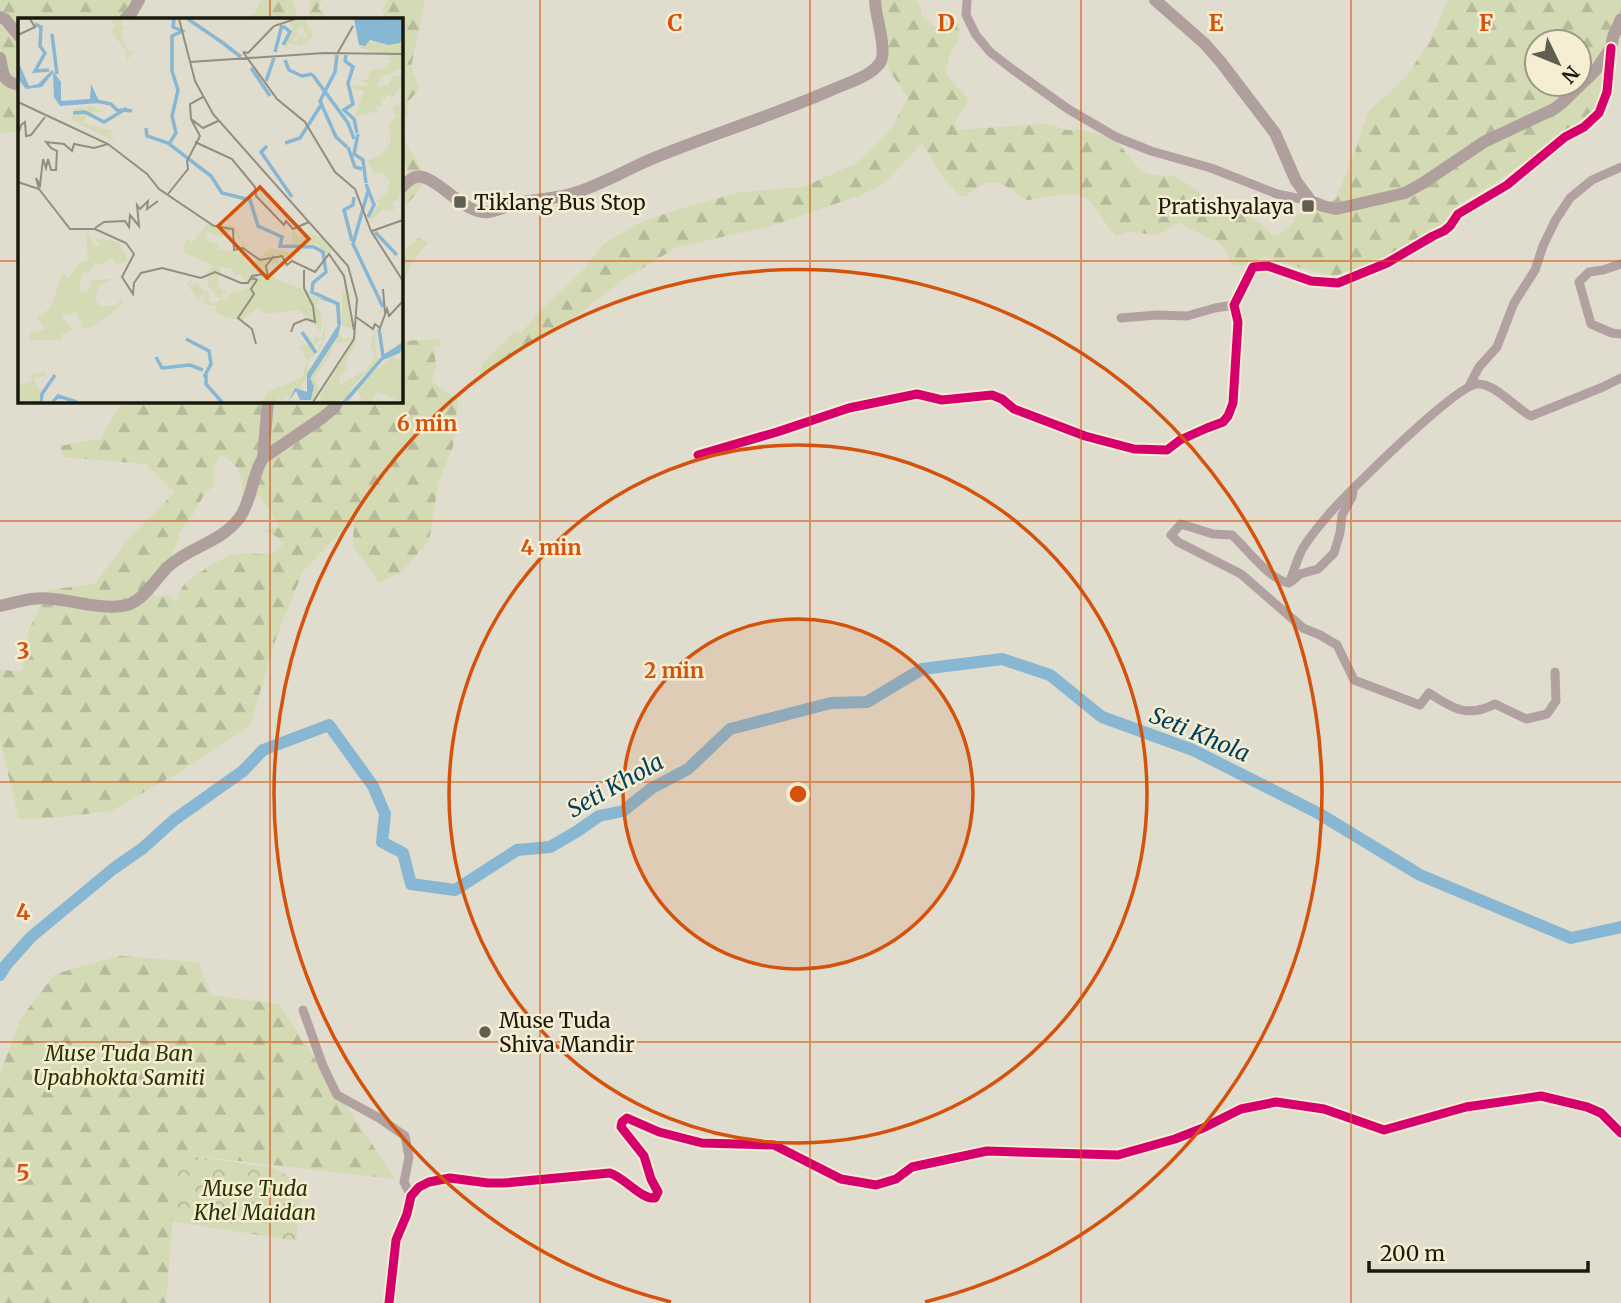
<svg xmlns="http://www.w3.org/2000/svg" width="1621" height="1303" font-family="Merriweather,serif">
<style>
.forest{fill:url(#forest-firs);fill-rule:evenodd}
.park{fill:url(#park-crowns)}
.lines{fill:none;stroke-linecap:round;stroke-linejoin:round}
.river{stroke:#87b7d2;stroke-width:12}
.street{stroke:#b1a2a1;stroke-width:9}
.secondary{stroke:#afa09e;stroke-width:12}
.cycleway-casing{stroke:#f6eed3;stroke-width:13}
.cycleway{stroke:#d6006c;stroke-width:9}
.grid{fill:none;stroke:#d4520c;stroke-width:2;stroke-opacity:0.55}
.ring{fill:none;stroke:#d4520c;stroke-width:3.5}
.poi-dot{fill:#605d51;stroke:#f6eed3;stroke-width:2.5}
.labels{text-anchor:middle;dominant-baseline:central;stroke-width:5;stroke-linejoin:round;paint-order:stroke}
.poi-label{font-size:21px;fill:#1b180e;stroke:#f6eed3;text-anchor:start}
.park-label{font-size:21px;font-style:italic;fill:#2a3500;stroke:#f6eed3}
.water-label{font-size:23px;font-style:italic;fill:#013f5d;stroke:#f6eed3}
.inset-river{fill:none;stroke:#87b7d2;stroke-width:3.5}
.inset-road{fill:none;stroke:#928e81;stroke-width:2}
.view{fill:#d4520c;fill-opacity:0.15;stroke:#d4520c;stroke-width:3.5}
.inset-edge{fill:none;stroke:#1b180e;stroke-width:3.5}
.grid-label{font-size:23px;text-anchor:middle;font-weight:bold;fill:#d4520c;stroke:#f6eed3;stroke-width:5;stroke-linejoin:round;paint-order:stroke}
.centre{fill:#d4520c;stroke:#f6eed3;stroke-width:3.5}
.ring-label{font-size:21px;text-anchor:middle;font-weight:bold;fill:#d4520c;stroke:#f6eed3;stroke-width:5;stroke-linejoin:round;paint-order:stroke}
</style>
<defs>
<pattern id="forest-firs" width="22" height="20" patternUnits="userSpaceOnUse" patternTransform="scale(1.75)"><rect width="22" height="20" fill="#d3dab4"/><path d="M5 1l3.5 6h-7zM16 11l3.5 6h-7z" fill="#b5ba9a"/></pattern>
<pattern id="park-crowns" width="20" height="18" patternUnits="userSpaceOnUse" patternTransform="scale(1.75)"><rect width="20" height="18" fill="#d3dab4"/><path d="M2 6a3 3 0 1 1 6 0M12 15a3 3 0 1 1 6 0" fill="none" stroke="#b5ba9a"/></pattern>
</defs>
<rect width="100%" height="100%" fill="#e1ddce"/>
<path class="forest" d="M 0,0 L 134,0 L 121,19 L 19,19 L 19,132 L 0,133 Z
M 261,0 L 292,0 L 297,13 L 295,19 L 244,19 L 255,13 Z
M 309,0 L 322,0 L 318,8 L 329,19 L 309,19 Z
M 388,0 L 425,0 L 411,67 L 419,88 L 407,104 L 408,115 L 401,125 L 401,19 L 385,18 L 382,9 Z
M 877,0 L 916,0 L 921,7 L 922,16 L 935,27 L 953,18 C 973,33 942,54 947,73 C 951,84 963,90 969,99 L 955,121 L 957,130 L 1043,124 L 1053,125 L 1066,130 L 1080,130 L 1104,136 L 1119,144 L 1140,170 L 1152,175 L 1175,176 L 1197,190 L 1207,202 L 1248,216 L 1260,223 L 1273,236 C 1286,233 1290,227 1296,216 L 1336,199 L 1355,152 L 1368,112 L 1407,76 L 1431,39 L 1448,0 L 1621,0 L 1621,43 L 1615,52 L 1599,102 L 1590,115 L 1564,132 L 1500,180 L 1458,205 L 1444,223 L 1403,248 L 1382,258 L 1335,276 L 1286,264 L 1264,256 L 1251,264 L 1240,266 L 1235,266 L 1230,261 L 1224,248 L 1218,242 L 1179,223 C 1171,226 1165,233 1158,234 C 1149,236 1141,232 1134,232 C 1129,231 1121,235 1116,236 C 1104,225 1101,211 1090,201 C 1076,187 1045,198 1027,200 C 1001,183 993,172 966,196 L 960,196 L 945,180 L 922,143 L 884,184 L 861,195 L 771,226 L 677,247 L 623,280 L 569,321 L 479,378 L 482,364 L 515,332 L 521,333 L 539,312 L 583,270 L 604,244 L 637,224 L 675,210 L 741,192 L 803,187 L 857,163 L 891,129 L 908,98 L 888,68 L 883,10 ZM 1537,42 L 1579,42 L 1579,84 L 1537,84 Z
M 401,136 L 421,168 L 421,188 L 401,211 L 401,187 L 407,180 L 407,165 L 401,160 Z
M 419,238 L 429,242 L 411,263 L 401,291 L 401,253 Z
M 440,339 L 441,346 L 434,347 L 436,366 L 431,381 L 458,400 L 453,447 L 438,484 L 429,541 L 401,572 L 379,583 L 353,546 L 354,518 L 303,571 L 277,635 L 250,725 L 178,773 L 111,811 L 53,818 L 19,819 L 0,740 L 0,670 L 22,671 L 29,629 L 48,590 L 95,584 L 125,543 L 175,492 L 145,464 L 65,457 L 59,446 L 100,439 L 123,401 L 401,401 L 401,341 ZM 222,454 C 243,469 244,480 241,505 L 253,497 L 261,496 L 279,527 L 266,529 L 263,531 L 276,536 L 283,544 C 267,561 260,552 241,553 C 229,553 191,576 183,586 C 180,590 179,597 177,602 L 167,595 L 156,598 L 153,591 L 173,553 L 182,528 L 192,516 L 204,495 L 214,485 L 213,467 Z
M 120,956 L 199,962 L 211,995 L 279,1004 L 395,1179 L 178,1154 L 166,1303 L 0,1303 L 0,1074 L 21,1018 L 55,974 Z"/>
<path class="park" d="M 178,1154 L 274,1168 L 302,1185 L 296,1241 L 171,1221 Z"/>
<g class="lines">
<path class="river" d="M 0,975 L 6,965 L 31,937 L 113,869 L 143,848 L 174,820 L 243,771 L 263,750 L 329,725 L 373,786 L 385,814 L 382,842 L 403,853 L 411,884 L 455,890 L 517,850 L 550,847 L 576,832 L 599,816 L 623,811 L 652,788 L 688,769 L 730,729 L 831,703 L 867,702 L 922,669 L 1002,659 L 1050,675 L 1102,717 L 1193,750 L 1318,813 L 1420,875 L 1571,938 L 1621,927"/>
<path class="street" d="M 967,0 L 966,15 L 976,35 L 990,52 L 1012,69 L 1068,109 L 1116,137 L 1151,151 L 1211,168 L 1277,194 L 1311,201
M 1621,264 L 1603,270 L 1589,272 L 1579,282 L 1591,324 L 1612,333 L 1621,334
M 1121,318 L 1157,315 L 1187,316 L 1215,308 L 1234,305
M 1469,386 L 1479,367 L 1497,347 L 1514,303 L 1535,270 L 1543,246 L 1555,221 L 1570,198 L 1592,180 L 1621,167
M 698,455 L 777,432 L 849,408 L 917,394 L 942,400 L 992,395 L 1002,399 L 1014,409 L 1085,436 L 1134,449 L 1167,450 L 1180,440 L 1207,428 L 1223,422 L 1228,416 L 1233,403 L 1238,322 L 1234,305 L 1253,267 L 1268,266 L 1311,281 L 1338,283 L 1387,263 L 1433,236 L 1444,231 L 1450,226 L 1458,214 L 1507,185 L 1565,137 L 1584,127 L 1599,113 L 1607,92 L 1611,50
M 1291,582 L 1300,574 L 1318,569 L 1334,553 L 1340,533 L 1342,515 L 1352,497 L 1353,491
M 1555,672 L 1556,701 L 1547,714 L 1526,719 L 1495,704 C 1468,718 1453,709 1429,693 L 1420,705 L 1354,680 L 1337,645 L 1320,635 L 1303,628 L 1241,574 L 1178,542 L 1171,535 L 1181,524 L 1213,534 L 1232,535 C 1247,549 1271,581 1289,583 C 1294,572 1297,558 1303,548 C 1310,536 1320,525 1329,514 C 1348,492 1455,386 1477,384 C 1494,382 1516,409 1531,416 L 1603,387 L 1621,378
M 303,1010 L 323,1066 L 337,1095 L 379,1118 L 405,1136 L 409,1157 L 404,1182 L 411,1196"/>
<path class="secondary" d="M 1155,0 L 1204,43 L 1220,61 L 1275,133 L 1296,181 L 1311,201 L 1323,206 L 1336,209 L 1405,193 L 1423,183 L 1484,142 L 1554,109 L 1562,103 L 1595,71 L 1611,48 L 1613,37 L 1621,19
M 0,17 L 5,19 L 19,36
M 125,19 L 132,12 L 139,0
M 0,58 C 4,74 1,81 19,85
M 401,188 C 404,185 409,180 413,178 C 432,168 463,216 488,212 C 497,211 509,205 519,203 C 536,199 554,199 571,194 C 600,186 627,169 654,158 C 712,134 772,116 829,91 C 844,84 869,78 880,63 C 888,50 875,16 875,0
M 263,458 L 322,418 L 334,408 L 338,401
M 0,606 C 18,602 34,596 53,599 C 76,601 98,609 122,606 C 143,604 155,578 170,565 C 192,546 222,542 240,517 C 253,498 251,477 263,458 L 268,401
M 389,1303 L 396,1240 L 407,1214 L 411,1196 L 419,1187 L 429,1182 L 450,1178 L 488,1183 L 504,1183 L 610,1173 C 625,1178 642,1200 655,1198 L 658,1192 L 651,1179 L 644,1156 L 621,1127 L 622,1122 L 627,1118 L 659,1132 L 702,1143 L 774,1145 L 841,1179 L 876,1185 L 896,1179 L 912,1167 L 987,1151 L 1118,1155 L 1175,1139 L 1203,1128 L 1241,1109 L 1276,1102 L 1324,1109 L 1384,1130 L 1466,1107 L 1541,1096 L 1587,1107 L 1601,1113 L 1621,1133"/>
<g class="cycleway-casing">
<path id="cycleway" d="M 698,455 L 777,432 L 849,408 L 917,394 L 942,400 L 992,395 L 1002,399 L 1014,409 L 1085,436 L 1134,449 L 1167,450 L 1180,440 L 1207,428 L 1223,422 L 1228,416 L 1233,403 L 1238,322 L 1234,305 L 1253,267 L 1268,266 L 1311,281 L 1338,283 L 1387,263 L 1433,236 L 1444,231 L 1450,226 L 1458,214 L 1507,185 L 1565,137 L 1584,127 L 1599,113 L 1607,92 L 1611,48
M 389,1303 L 396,1240 L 407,1214 L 411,1196 L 419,1187 L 429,1182 L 450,1178 L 488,1183 L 504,1183 L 610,1173 C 625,1178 642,1200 655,1198 L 658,1192 L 651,1179 L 644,1156 L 621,1127 L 622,1122 L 627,1118 L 659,1132 L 702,1143 L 774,1145 L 841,1179 L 876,1185 L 896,1179 L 912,1167 L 987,1151 L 1118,1155 L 1175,1139 L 1203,1128 L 1241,1109 L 1276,1102 L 1324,1109 L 1384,1130 L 1466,1107 L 1541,1096 L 1587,1107 L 1601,1113 L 1621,1133"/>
</g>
<use href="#cycleway" class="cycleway"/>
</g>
<path class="grid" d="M 270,0 L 270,19M 540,0 L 540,1303M 810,0 L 810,1303M 1081,0 L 1081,1303M 1351,0 L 1351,1303M 0,261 L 19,261M 401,261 L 1621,261M 270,401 L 270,1303M 0,521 L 1621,521M 0,782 L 1621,782M 0,1042 L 1621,1042"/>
<circle cx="798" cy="794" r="175" fill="#d4520c" fill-opacity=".12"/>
<g class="ring">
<circle cx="798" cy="794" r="175"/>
<circle cx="798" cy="794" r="349"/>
<path d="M671 1302A524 524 0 1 1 925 1302"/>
</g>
<g class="poi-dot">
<rect x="453" y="195" width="14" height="14" rx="3.5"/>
<rect x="1301" y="199" width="14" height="14" rx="3.5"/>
<circle cx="485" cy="1032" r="7"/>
</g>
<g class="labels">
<g class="poi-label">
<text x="474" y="202">Tiklang Bus Stop</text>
<text x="1294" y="206" text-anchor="end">Pratishyalaya</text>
<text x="499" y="1020">Muse Tuda<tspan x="499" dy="24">Shiva Mandir</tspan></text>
</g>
<g class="park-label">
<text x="119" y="1053">Muse Tuda Ban<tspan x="119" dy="24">Upabhokta Samiti</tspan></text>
<text x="255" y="1188">Muse Tuda<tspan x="255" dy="24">Khel Maidan</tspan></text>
</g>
<g class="water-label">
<text transform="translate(1200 734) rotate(23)">Seti Khola</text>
<text transform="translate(615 785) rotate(-29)">Seti Khola</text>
</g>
</g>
<g transform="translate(18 18)">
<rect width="385" height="385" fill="#e1ddce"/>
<path d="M 324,271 L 328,278 L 329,275 L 333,275 L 330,295 L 337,309 L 337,326 L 327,345 L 320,347 L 335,323 L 315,325 L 314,333 L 297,359 L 301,375 L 313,354 L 311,359 L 295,384 L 291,360 L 311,326 L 314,328 L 314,325 L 323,315 L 323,320 L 336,320 L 336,310 L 324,308 ZM 308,305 L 306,324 L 302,321 L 294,330 L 298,334 L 302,326 L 305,328 L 296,337 L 289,342 L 290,353 L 302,339 L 283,368 L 285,371 L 280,370 L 270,379 L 260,375 L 267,379 L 264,384 L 261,379 L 258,384 L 244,384 L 249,374 L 284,360 L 289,343 L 281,328 L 289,326 L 286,313 L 295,326 L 297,319 L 304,319 ZM 357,309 L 358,339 L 363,341 L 334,369 L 330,381 L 314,384 L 321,367 L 349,352 L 357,340 L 352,326 Z" fill="#d3dab4"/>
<path d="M 93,1 L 103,1 L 104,10 L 108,9 L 103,13 L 105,24 L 111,34 L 116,32 L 109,43 L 107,31 L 92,13 L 97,9 ZM 278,1 L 290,1 L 288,6 L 295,14 L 292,21 L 283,28 L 271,25 L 269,33 L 267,25 L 275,8 L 280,16 L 274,24 L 280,23 L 280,17 L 290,21 L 284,8 L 279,13 L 272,5 ZM 385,19 L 385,50 L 362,60 L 359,70 L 370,67 L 375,57 L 385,59 L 384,67 L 374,81 L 372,74 L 367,81 L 363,79 L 364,89 L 356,88 L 360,93 L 337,99 L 346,73 L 335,71 L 335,67 L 354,68 L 342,62 L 349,62 L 353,52 L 367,50 L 374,42 L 368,42 L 375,39 L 342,30 L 349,23 L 370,27 L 382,25 ZM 70,87 L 87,93 L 69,96 L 65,105 L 96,113 L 92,116 L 97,124 L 54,102 L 55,92 L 65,89 L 68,94 ZM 379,87 L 385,88 L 385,136 L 381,141 L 385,142 L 385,163 L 380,182 L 374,184 L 376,193 L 366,191 L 354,202 L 351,200 L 362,185 L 356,184 L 368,176 L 372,162 L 364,154 L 356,156 L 349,143 L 363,137 L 373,125 L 370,107 L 379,97 L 374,92 ZM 205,206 L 217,209 L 226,226 L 246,234 L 228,228 L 222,233 L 224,225 L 215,211 L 203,219 L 189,213 L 188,222 L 201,227 L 200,231 L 224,234 L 232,248 L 253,230 L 275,235 L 275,242 L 260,240 L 261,245 L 250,245 L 248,251 L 258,261 L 293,274 L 302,285 L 298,287 L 304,298 L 303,314 L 281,292 L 247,296 L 240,289 L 223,303 L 199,296 L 198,288 L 185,285 L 186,275 L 180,282 L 169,266 L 175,259 L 172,269 L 178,265 L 187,274 L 190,272 L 192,285 L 209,280 L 220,268 L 216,275 L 232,269 L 221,256 L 216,258 L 215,251 L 203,249 L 199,267 L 211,276 L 203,275 L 205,279 L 201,280 L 190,268 L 189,254 L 195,247 L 165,234 L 168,221 L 174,224 L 189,207 ZM 275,212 L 281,220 L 288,214 L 303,220 L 315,233 L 307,236 L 299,225 L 278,229 L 273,221 ZM 68,213 L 72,213 L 69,217 L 73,218 L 75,228 L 82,227 L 77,220 L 101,224 L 110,243 L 97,247 L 94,239 L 84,247 L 76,244 L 72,254 L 64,255 L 61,274 L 70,273 L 73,262 L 95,261 L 81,267 L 77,281 L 82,288 L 97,288 L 104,281 L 105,286 L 74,309 L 62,311 L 64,306 L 57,294 L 43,298 L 54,312 L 43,317 L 43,322 L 11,322 L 12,315 L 27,311 L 19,300 L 32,290 L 45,255 L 50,260 L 61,245 L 70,242 ZM 374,338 L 385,344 L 385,384 L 359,374 L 354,384 L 345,384 L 338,370 ZM 327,345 L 330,350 L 322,358 L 320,376 L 314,384 L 304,384 L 302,379 L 319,349 ZM 13,356 L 26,354 L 29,358 L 15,359 L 23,374 L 20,384 L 0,384 L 0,367 L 14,363 Z" fill="#d3dab4"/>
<path d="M 336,1 L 385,1 L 385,19 L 382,25 L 370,27 L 352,22 L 347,28 L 341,27 ZM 0,43 L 11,68 L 20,66 L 34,52 L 43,64 L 43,83 L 72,81 L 73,66 L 82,85 L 42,88 L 36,79 L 35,55 L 24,69 L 8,71 L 0,61 ZM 298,280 L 318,284 L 320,288 L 323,305 L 320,318 L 292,360 L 296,368 L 293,382 L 282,382 L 278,373 L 270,384 L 277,370 L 289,374 L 289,356 L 320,307 L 318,286 ZM 385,324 L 382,335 L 365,342 L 331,382 L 324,384 L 365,337 Z" fill="#87b7d2"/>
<path class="inset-river" d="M 170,1 L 205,25M 17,6 L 23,9 L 22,28 L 27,35 L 17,53 L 31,52M 34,16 L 39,56M 205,25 L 223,39M 265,27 L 272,14 L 265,8M 257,34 L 264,7M 319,37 L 317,54 L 302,83 L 318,119 L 329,129M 328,37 L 327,43 L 335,49 L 330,65 L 335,86 L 326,92 L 336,101 L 339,115M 267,42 L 271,52 L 284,58 L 294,56M 233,50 L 252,78M 294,56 L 330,105 L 336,121M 248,63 L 256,40M 78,83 L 93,86 L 100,93 L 109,91M 55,95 L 67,94 L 86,104 L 106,92 L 114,93M 128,110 L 129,118 L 150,125 L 193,158 L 204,175 L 232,182 L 240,208 L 264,219 L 262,228 L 296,229 L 305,234 L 308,254 L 295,265 L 294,274 L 320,286 L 321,306M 340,116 L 336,136 L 345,142 L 348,165M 267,125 L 282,120 L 303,87M 151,126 L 158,115 L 154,98 L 160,72 L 154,53 L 154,18 L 164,13 L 155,9 L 156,1M 249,128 L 243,134 L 274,179M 330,129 L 337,149 L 344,151M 348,166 L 356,187 L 350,199M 350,173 L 335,226 L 365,289M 357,214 L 379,237M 334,223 L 326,192 L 335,187 L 336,179M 361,311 L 365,338M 284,314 L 298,335M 168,321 L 191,333 L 193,346 L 186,359M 138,339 L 144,350 L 172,347 L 185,352M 188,357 L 188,366 L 204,384M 23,384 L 24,376 L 37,357M 35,384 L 40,378 L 59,384"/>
<path class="inset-road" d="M 161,1 L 177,63 L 195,96 L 330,248 L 339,281 L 336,321 L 295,384M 0,17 L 17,9 L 12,1M 225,34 L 259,81 L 287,104 L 317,154 L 337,171 L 353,213 L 385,263M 225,34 L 230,35 L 256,8 L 277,1M 319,36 L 335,8M 172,44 L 306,35 L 385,36M 0,84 L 90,126 L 129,156 L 141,171 L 196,208 L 215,211 L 216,232 L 225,230 L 242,242 L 264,238 L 269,247 L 274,243 L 297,254 L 311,236 L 326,258 L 336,312M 173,101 L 172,86 L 185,79M 0,117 L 3,107 L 7,104 L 8,118 L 13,117 L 27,99M 177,124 L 214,141 L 237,169 L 238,178 L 266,207 L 268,203 L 275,211 L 291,204M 0,164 L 21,171 L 52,211 L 77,211 L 108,225 L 116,236 L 104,259 L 115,276 L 116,265 L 123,255 L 144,250 L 183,260 L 197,254 L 223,265 L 230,265 L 234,258 L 245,256 L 250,260 L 248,248 L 256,238M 21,171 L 18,160 L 22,167 L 25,141 L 28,150 L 30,141 L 33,152 L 38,152 L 39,133 L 33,130 L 28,124 L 46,126 L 54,133 L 56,126 L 76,130 L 90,126M 150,176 L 170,151 L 169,143 L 182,118 L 173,101 L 185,110 L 200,103M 77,210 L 86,204 L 107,203 L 111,209 L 112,197 L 121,208 L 119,187 L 122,191 L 130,183 L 129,191 L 140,183M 354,213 L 385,202M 234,262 L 236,260 L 239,262 L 233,271 L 236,276 L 220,300 L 234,311 L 238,326M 365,271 L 367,295M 338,299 L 355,311 L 357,306 L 362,310 L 369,291 L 371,298 L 385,283M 273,314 L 276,306 L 288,301 L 297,304 L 295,288 L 286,270 L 286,252"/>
<path class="view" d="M 242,169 L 291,221 L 249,260 L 200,208 Z"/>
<rect width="385" height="385" class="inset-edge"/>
</g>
<g class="grid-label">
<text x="675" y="31">C</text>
<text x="946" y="31">D</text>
<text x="1216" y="31">E</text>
<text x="1486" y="31">F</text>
<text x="23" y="659">3</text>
<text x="23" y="920">4</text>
<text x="23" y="1181">5</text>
</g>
<circle cx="798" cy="794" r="10" class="centre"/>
<g class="ring-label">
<text x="427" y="431">6 min</text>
<text x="551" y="555">4 min</text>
<text x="674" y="678">2 min</text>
</g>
<g transform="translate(1558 63) rotate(133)"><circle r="33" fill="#f6eed3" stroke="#9e9884" stroke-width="2"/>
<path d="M0-5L12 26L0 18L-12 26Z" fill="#605d51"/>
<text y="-10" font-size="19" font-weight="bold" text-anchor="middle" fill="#1b180e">N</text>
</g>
<path d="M1369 1261v10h219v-10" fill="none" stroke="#1b180e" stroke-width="3.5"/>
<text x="1380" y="1261" font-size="21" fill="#1b180e" stroke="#f6eed3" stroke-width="5" paint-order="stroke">200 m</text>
</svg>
